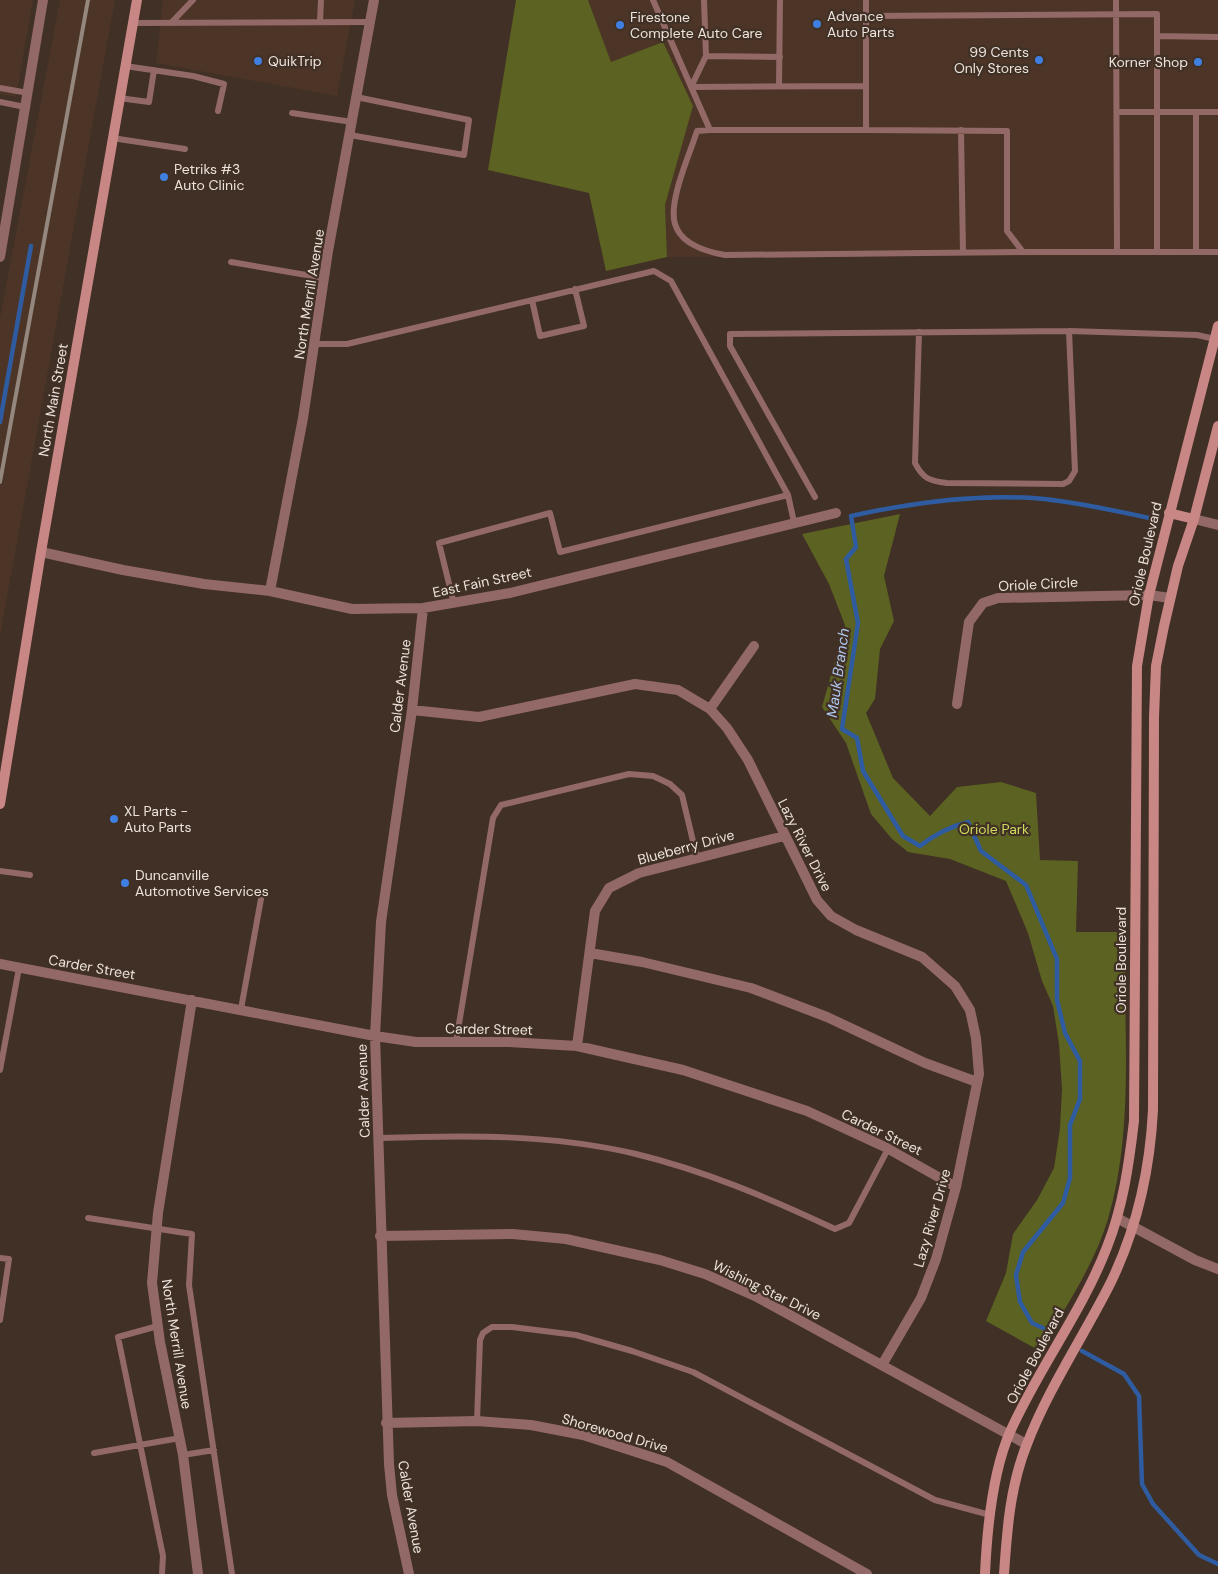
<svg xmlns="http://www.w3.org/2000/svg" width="1218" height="1574" font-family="'DM Sans',sans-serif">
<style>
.built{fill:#4c3527}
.green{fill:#5c6221}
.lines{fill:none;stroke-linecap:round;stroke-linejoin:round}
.stream{stroke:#2f5ca0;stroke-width:4.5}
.lane{stroke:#936968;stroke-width:6}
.street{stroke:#936968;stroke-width:10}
.secondary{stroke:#c88685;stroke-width:10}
.rail{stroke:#94877e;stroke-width:4}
.shop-dot{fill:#3f7fe0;stroke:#403025;stroke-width:2}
.labels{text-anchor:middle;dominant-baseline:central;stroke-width:4.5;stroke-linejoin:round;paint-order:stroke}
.poi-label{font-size:14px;fill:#ece2db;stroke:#403025;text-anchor:start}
.street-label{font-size:14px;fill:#ece2db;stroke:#403025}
.park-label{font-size:14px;fill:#cfdb5d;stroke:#403025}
.water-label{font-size:15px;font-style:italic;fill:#afc8ee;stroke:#403025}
</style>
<rect width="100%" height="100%" fill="#403025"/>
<path class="built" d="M 0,0 L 33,0 L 16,97 L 0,94 Z
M 60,0 L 115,0 L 0,636 L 0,318 Z
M 163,0 L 355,0 L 337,96 L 156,63 Z
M 588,0 L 1218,0 L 1218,255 L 667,257 L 665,206 L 693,106 L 611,62 Z"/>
<path class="green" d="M 516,0 L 588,0 L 611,62 L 663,42 L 693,106 L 665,205 L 667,257 L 606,271 L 589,193 L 488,170 Z
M 900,514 L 884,576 L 894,621 L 880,649 L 875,699 L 866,713 L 893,778 L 930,816 L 957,787 L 1001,782 L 1036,793 L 1040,860 L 1078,861 L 1076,932 L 1125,932 C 1123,1028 1135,1127 1108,1219 C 1094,1266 1064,1309 1040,1351 L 986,1321 L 1006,1273 L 1013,1234 L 1037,1200 L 1054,1168 L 1060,1128 L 1062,1089 L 1059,1044 L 1053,1006 L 1042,981 L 1028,933 L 1006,881 L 950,859 L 908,852 L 892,839 L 871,814 L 846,743 L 822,707 L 845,625 L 829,584 L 802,534 Z"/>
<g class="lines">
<path class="stream" d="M 0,422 L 31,246
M 1043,1328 L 1032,1323 L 1020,1302 L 1016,1275 L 1023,1252 L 1063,1203 L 1070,1178 L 1070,1125 L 1080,1099 L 1080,1061 L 1065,1033 L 1057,1000 L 1057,959 L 1026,885 L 981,851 L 968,822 C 949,827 935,834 920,846 L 903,836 L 863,771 L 857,738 L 842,729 L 858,623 L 846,559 L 856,547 L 851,516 C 914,502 980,493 1044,499 C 1081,503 1117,511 1154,519
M 1082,1351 L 1124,1374 L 1139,1396 L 1142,1484 L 1153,1504 L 1199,1555 L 1218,1564"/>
<path class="lane" d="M 653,0 L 710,130 L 866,130
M 704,0 L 706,56 L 691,87 L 866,86
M 866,0 L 866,130 L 1007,131 L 1007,231 L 1023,252 L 1218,252
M 1116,0 L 1117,252
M 866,16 L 1157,14 L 1157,252
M 320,22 L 321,0
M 132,23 L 370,22
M 171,23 L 193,0
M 1157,36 L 1218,37
M 706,56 L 780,57
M 125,66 L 193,76 L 224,84 L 218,111
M 779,86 L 780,0
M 0,88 L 28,93
M 119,98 L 149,102 L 154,70
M 0,102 L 25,107
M 1117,112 L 1218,112
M 1196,112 L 1196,252
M 292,113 L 352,122
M 710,130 L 697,131 C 690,154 668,201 675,224 C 681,245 708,252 725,255 L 1023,252
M 961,130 L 963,253
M 350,135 L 464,155 L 469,120 L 356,97
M 112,138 L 185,149
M 231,262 L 324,278
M 532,300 L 540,336 L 584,326 L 575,289
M 919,332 L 915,463 C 923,479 930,481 947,483 L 1063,484 L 1069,481 L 1075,471 L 1069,331 L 1197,335 L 1215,339
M 315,344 L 347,344 L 654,271 L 671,281 L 788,495 L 560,552 L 550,513 L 439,543 L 454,604
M 788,495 L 794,522
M 815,497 L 730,346 L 730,334 L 1069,331
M 0,871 L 30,875
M 241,1009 L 261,899
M 456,1042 L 493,818 L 501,805 L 629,774 L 653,776 L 670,784 L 682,795 L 697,858
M 0,1070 L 19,968
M 379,1138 C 465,1135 552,1134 636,1154 C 706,1171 771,1199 835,1229 L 849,1223 L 888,1149
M 88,1218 L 192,1234 L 189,1285 L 232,1574
M 0,1258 L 9,1259 L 0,1320
M 158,1326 L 118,1337 L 163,1556 L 162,1574
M 477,1421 L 480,1340 L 483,1333 L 492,1327 L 512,1327 L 576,1335 L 632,1351 L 693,1372 L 935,1500 L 990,1515
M 94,1453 L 180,1438
M 183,1455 L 214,1450"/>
<path class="street" d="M 0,257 L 43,0
M 1194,519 L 1218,525
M 41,552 L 123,570 L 204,584 L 270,591 L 352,609 L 423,608 L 510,593 L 836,513
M 270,591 L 303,418 L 328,251 L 374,0
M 957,704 L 969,622 L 983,603 L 998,598 L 1149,595 L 1170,598
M 710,709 L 754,646
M 412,710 L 479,717 L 635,684 L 678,690 L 710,709 L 727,728 L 748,760 L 817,900 L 831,916 L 856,930 L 922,957 L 955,986 L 970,1010 L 976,1038 L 979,1074 L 956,1187 L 936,1259 L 921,1298 L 882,1365
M 590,953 L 642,962 L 751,988 L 827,1017 L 925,1063 L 977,1082
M 0,964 L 375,1036 L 416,1042 L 509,1042 L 577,1046 L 683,1070 L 807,1111 L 885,1147 L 956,1187
M 192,1000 L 158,1213 L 152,1283 L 160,1342 L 183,1455 L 198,1574
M 577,1046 L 595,911 L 609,888 L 639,873 L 784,836
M 1117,1218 L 1195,1260 L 1218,1269
M 380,1236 L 513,1234 L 566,1239 L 660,1260 L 705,1274 L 757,1297 L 1026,1444
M 386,1423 L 477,1421 L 531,1425 L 583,1435 L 667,1462 L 867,1574
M 409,1574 L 392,1495 L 389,1464 L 375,1036 L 381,922 L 412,710 L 423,608"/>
<path class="secondary" d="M 1169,513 L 1194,519
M 0,804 L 41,552 L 137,0
M 985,1574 C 987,1530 992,1473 1010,1432 C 1038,1369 1082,1312 1107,1247 C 1123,1207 1129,1164 1134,1121 L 1137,666 L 1149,595 L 1218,326
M 1004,1574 C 1007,1530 1010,1486 1027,1444 C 1049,1387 1084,1336 1111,1282 C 1137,1228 1150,1169 1153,1110 L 1154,717 L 1156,666 L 1164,626 L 1178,566 L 1194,519 L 1218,426"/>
<path class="rail" d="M 0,482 L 88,0"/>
</g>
<g class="shop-dot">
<circle cx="817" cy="24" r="5"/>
<circle cx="620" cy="25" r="5"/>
<circle cx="1039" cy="60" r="5"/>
<circle cx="258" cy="61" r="5"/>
<circle cx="1198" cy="62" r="5"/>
<circle cx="164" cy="177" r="5"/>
<circle cx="114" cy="819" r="5"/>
<circle cx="125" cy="883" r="5"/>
</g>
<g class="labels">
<g class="poi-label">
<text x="827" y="16">Advance<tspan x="827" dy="16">Auto Parts</tspan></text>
<text x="630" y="17">Firestone<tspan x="630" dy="16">Complete Auto Care</tspan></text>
<text x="1029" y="52" text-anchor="end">99 Cents<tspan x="1029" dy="16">Only Stores</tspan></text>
<text x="268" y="61">QuikTrip</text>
<text x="1188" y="62" text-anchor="end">Korner Shop</text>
<text x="174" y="169">Petriks #3<tspan x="174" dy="16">Auto Clinic</tspan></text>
<text x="124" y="811">XL Parts -<tspan x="124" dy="16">Auto Parts</tspan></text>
<text x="135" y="875">Duncanville<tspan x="135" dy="16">Automotive Services</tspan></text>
</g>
<g class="street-label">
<text transform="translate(309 294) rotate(-81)">North Merrill Avenue</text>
<text transform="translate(53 400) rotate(-80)">North Main Street</text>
<text transform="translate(1145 554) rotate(-77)">Oriole Boulevard</text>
<text transform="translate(482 582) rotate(-12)">East Fain Street</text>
<text transform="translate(1038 584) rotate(-3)">Oriole Circle</text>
<text transform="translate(400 686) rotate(-83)">Calder Avenue</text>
<text transform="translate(805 845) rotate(63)">Lazy River Drive</text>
<text transform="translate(686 847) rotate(-15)">Blueberry Drive</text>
<text transform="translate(1121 960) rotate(-90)">Oriole Boulevard</text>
<text transform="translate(92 967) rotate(10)">Carder Street</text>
<text transform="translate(489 1029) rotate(1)">Carder Street</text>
<text transform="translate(363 1091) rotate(-92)">Calder Avenue</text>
<text transform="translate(882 1132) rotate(26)">Carder Street</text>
<text transform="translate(932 1218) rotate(-74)">Lazy River Drive</text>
<text transform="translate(767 1290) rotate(26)">Wishing Star Drive</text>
<text transform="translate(177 1344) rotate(81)">North Merrill Avenue</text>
<text transform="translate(1035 1356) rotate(-62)">Oriole Boulevard</text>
<text transform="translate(615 1433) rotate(16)">Shorewood Drive</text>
<text transform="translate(411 1507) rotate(80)">Calder Avenue</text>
</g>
<g class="park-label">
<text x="994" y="829">Oriole Park</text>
</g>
<g class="water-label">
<text transform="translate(838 673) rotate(-82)">Mauk Branch</text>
</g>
</g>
</svg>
